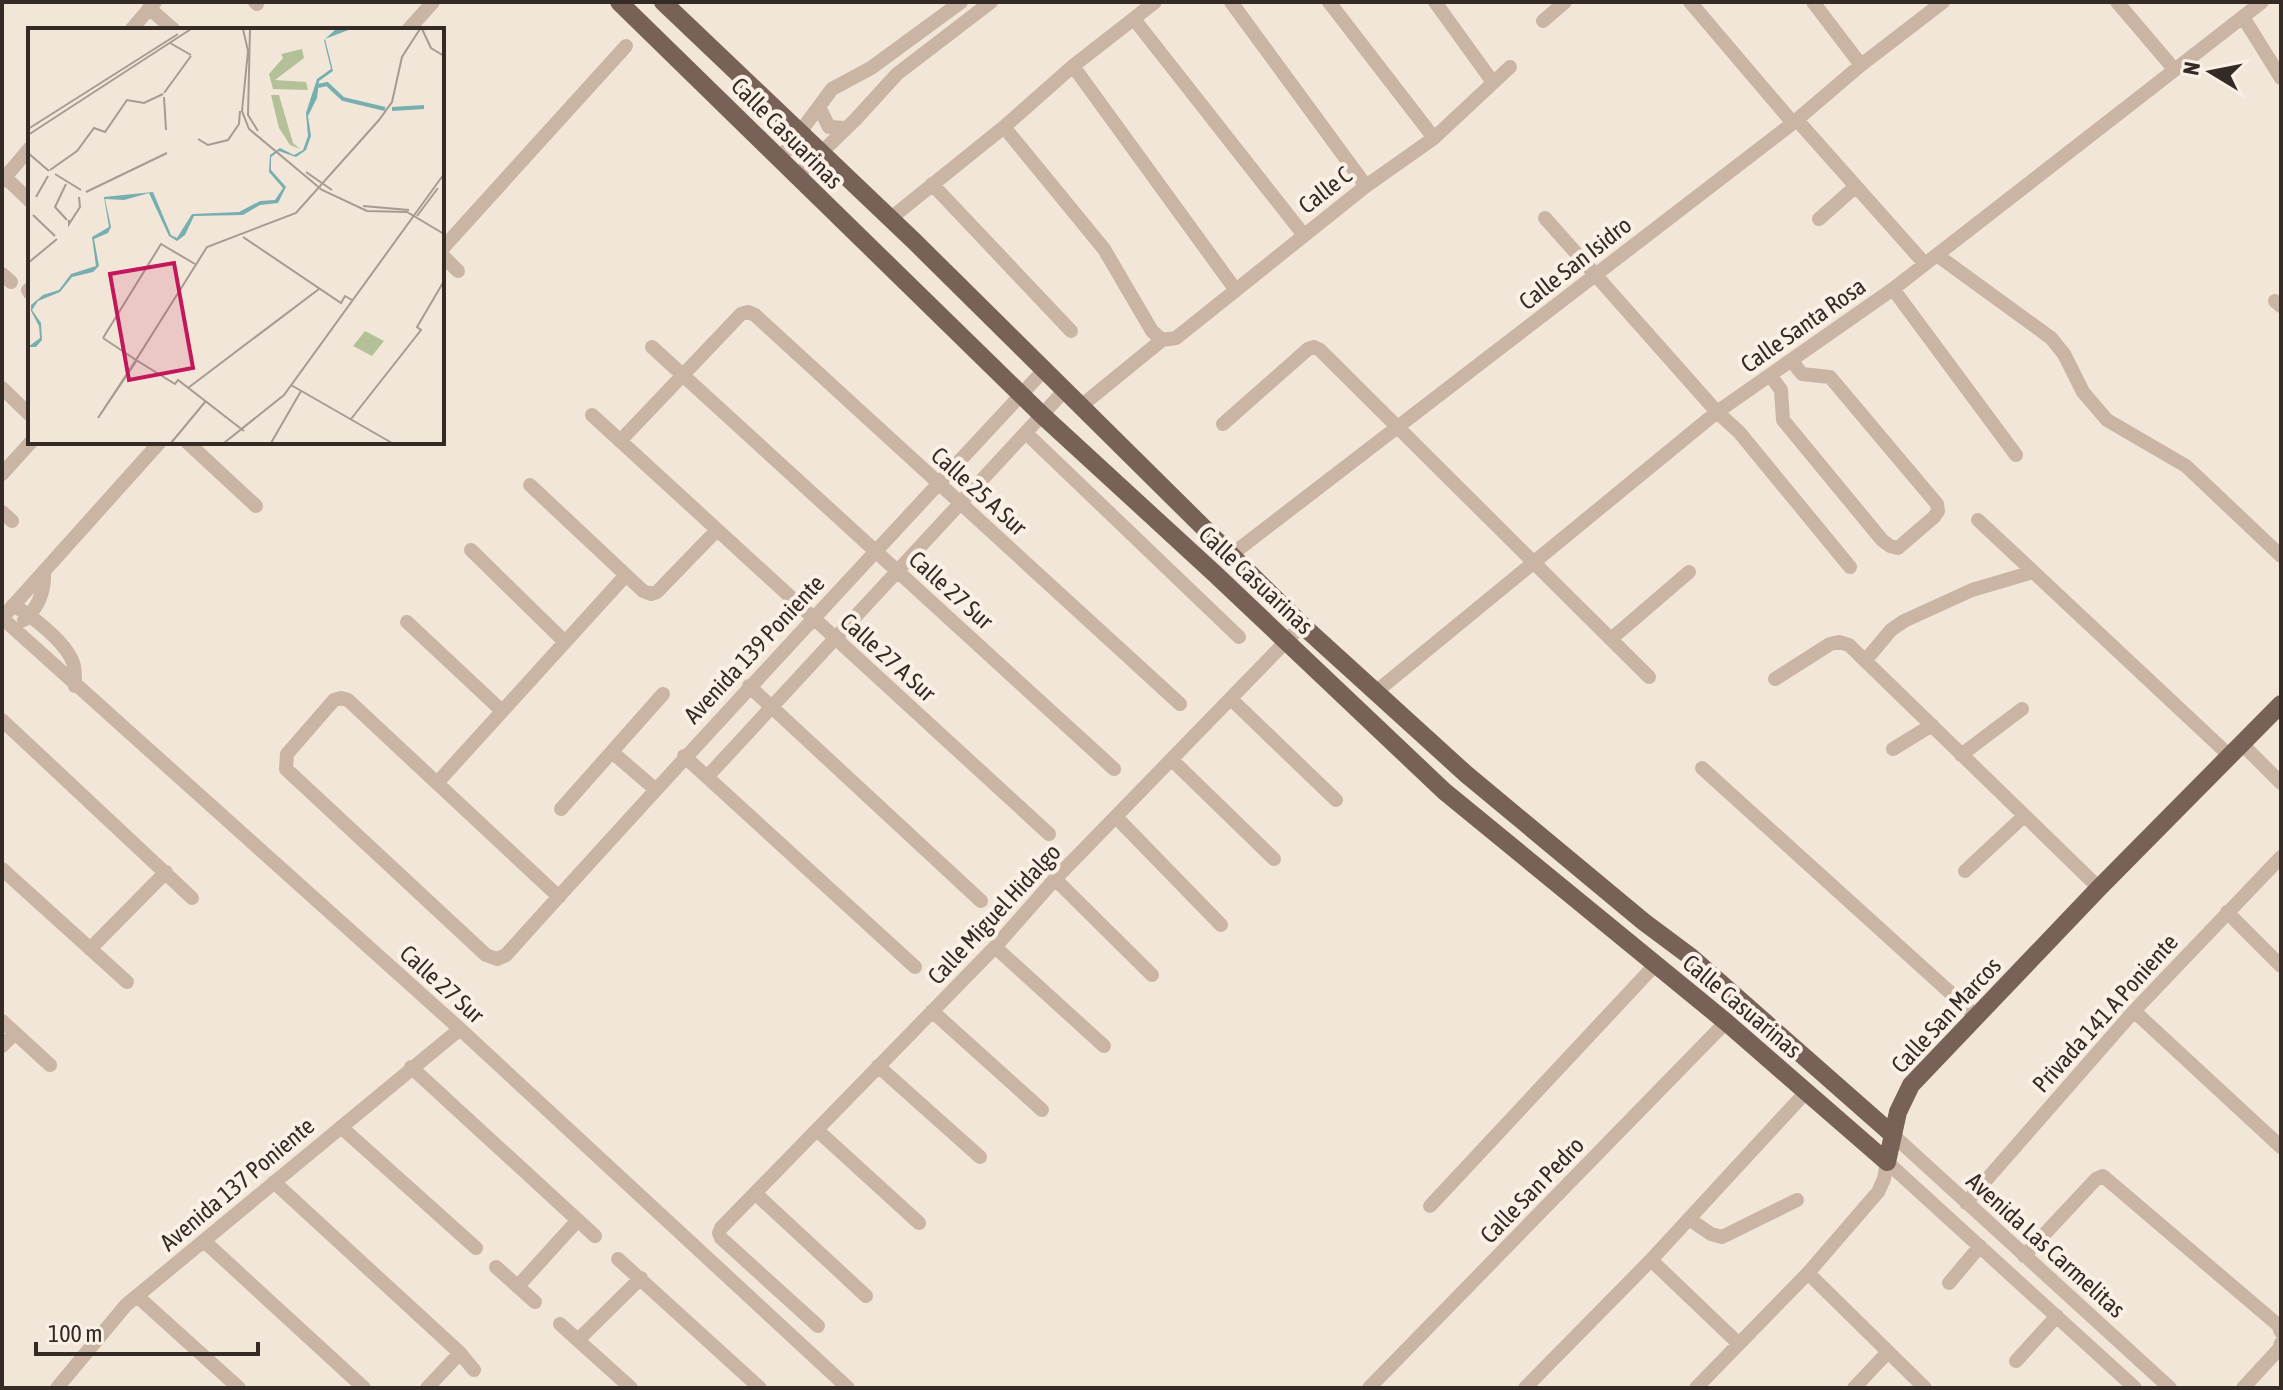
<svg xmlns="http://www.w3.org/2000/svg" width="2283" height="1390" font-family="'Asap Condensed',sans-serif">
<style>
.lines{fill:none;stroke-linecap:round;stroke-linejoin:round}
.minor{stroke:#cab5a4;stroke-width:14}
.major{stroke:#786157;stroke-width:18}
.labels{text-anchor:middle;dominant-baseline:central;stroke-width:8;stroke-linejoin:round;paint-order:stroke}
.street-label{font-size:24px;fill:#352b26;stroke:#faf0e5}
.inset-river{fill:none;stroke:#77aeb0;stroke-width:4}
.inset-road{fill:none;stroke:#a69b91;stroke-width:2}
.view{fill:#c2185b;fill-opacity:0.15;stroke:#c2185b;stroke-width:4}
.inset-edge{fill:none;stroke:#352b26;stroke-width:4}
</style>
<rect width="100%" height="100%" fill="#f2e6d9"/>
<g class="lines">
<path class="minor" d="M 255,2 L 257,4
M 1231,2 L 1366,186
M 1329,2 L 1434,138
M 1435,2 L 1492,81
M 1690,2 L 1793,123
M 1813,2 L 1861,65
M 2117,2 L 2174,69
M 149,8 L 174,30
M 2243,17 L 2281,78
M 1134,19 L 1303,234
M 1543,21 L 1565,2
M 131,30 L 155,2
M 408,30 L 433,2
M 1073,66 L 1235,289
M 819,107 L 829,127 L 846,128
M 1797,120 L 1925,264
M 1004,127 L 1104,249 L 1152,331 L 1162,340
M 780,159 L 832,89 L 871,68 L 961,2
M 797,176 L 855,120 L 897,74 L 991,2
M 5,177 L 30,201
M 2,181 L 30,148
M 932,184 L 1071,331
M 891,218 L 1004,127 L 1073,66 L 1155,2
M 1545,218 L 1717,412 L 1739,432 L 1850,567
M 1819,219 L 1855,187
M 442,249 L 626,46
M 442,255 L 458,271
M 1937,255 L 2051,338 L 2064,354 L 2083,392 L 2107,420 L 2186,466 L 2281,556
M 2,274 L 11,282
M 1893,289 L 2016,455
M 28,290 L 30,293
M 2275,301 L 2281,306
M 652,347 L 1114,769
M 1770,375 L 1781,390 L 1783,420 L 1882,540 L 1890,546 L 1898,548 L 1934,517 L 1938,511 L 1937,504 L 1830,377 L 1802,374 L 1791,360
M 2,388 L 30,415
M 1081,406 L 1162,340 L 1176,338 L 1366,186 L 1434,138 L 1510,67
M 592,415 L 1049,834
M 1223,424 L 1308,349 L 1314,347 L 1320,350 L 1649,677
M 1026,433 L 1239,637
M 620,441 L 741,314 L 748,312 L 755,315 L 1180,704
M 187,442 L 256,506
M 2,474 L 31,442
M 530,485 L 643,591 L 651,594 L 657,592 L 717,530
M 2,512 L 12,521
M 1978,520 L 2231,757
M 471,550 L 565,642
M 1231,555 L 1793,123 L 1861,65 L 1943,2
M 13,605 C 32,616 69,644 74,666 C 75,672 75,679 75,686
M 2,618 L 460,1029 L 848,1388
M 2,618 L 160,442
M 24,620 C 39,607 45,591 44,571
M 407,622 L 502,711
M 1611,639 L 1689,572
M 1865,661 L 1891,630 L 1904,621 L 1972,590 L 2033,572
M 1775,679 L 1830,644 L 1839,642 L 1849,645 L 2099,888
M 749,686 L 981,901
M 1377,691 L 1717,412 L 1893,289 L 2262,2
M 1231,699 L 1336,800
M 2,720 L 192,898
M 2242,744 L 2281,783
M 1893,749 L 1932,725
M 612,752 L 655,789
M 1961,755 L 2022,709
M 684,756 L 915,967
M 1172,760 L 1274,859
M 1702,768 L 1976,1016
M 707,777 L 1065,390
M 437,783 L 626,575
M 561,809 L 663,694
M 1116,817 L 1221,925
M 2,869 L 127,982
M 1965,871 L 2024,816
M 1055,879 L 1152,975
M 559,897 L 348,700 L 341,698 L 334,700 L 287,754 L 286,769 L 486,955 L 497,959 L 506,955 C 683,758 864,564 1044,370
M 2227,912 L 2281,966
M 995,947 L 1104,1046
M 90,949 L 166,872
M 932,1011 L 1042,1110
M 2134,1011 L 2281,1147
M 2,1021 L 50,1065
M 2,1046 L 15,1033
M 878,1066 L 980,1157
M 411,1067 L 595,1236
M 341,1127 L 476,1248
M 817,1130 L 919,1223
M 1893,1135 L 2170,1388
M 1887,1162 L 2135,1388
M 274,1182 L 460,1353 L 474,1370
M 755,1193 L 866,1296
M 1966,1203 L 2134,1011 L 2281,857
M 1430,1206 L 1655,965
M 1689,1219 L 1711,1234 L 1722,1237 L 1797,1200
M 204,1241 L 364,1388
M 2024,1256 L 2096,1179 L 2103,1176 L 2278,1325 L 2281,1332
M 618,1259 L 760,1388
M 1651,1260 L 1739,1344
M 496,1267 L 535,1302
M 1808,1273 L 1925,1388
M 1949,1283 L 1980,1246
M 518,1286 L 578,1220
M 137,1296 L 239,1388
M 560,1324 L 631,1388
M 818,1326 L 721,1238 L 719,1233 L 721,1228 L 995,947 L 1055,879 L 1302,625
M 578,1340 L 641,1278
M 2016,1361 L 2057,1316
M 57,1388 L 126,1305 L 460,1029
M 427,1388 L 460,1353
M 1369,1388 L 1726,1022
M 1525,1388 L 1651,1260 L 1806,1092
M 1696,1388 L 1808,1273 L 1878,1192 L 1884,1179 L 1887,1162
M 1854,1388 L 1887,1353
M 2243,1388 L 2279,1349 L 2281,1343"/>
<path class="major" d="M 619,2 L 1042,415 L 1214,573 L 1444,791 L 1726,1022 L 1887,1162 L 1898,1112 L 1911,1085 L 2099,888 L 2281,704
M 663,2 L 914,241 L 1302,625 L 1466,774 L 1644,922 L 1691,957 L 1893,1135"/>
</g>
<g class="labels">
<g class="street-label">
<text transform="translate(787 133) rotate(45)">Calle Casuarinas</text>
<text transform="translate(1325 190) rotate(-38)">Calle C</text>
<text transform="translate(1575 263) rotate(-38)">Calle San Isidro</text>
<text transform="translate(1803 325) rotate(-35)">Calle Santa Rosa</text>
<text transform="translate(979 491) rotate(42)">Calle 25 A Sur</text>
<text transform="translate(1256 580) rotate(43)">Calle Casuarinas</text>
<text transform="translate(951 590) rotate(42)">Calle 27 Sur</text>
<text transform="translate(754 649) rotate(-47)">Avenida 139 Poniente</text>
<text transform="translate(888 657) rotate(42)">Calle 27 A Sur</text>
<text transform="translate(994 914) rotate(-47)">Calle Miguel Hidalgo</text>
<text transform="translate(442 984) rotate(42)">Calle 27 Sur</text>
<text transform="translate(1742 1006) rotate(40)">Calle Casuarinas</text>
<text transform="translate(2105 1013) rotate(-48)">Privada 141 A Poniente</text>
<text transform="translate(1946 1015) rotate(-47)">Calle San Marcos</text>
<text transform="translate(237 1184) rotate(-40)">Avenida 137 Poniente</text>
<text transform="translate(1532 1190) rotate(-46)">Calle San Pedro</text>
<text transform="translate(2046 1245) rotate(42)">Avenida Las Carmelitas</text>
</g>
</g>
<g transform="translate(28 28)">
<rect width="416" height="416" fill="#f2e6d9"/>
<path d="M 274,21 L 276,30 L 247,52 L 278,54 L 280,62 L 245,61 L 241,46 L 255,30 L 253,26 ZM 243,67 L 251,67 L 265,115 L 272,121 L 262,117 L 251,100 Z" fill="#b4c198"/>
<path d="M 337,303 L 356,313 L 344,328 L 325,318 Z" fill="#b4c198"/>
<path d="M 308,1 L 323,1 L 297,11 L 305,43 L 291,53 L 289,70 L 280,88 L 283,108 L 278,122 L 268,129 L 251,123 L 243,129 L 243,142 L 258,159 L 250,175 L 232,177 L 215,187 L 166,188 L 157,207 L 149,213 L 141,208 L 121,165 L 96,172 L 77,171 L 83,199 L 80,205 L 66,211 L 71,238 L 65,244 L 44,249 L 32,264 L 10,273 L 4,282 L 13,295 L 14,312 L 8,319 L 0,319 L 12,310 L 11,298 L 3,283 L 3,277 L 15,267 L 31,262 L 43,246 L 68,238 L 64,209 L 81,199 L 76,169 L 125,164 L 143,207 L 149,210 L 164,186 L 211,184 L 232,173 L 247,172 L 255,160 L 241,144 L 242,127 L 252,120 L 266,127 L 275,122 L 280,108 L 278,85 L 289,51 L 303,41 L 296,12 Z" fill="#77aeb0"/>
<path class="inset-river" d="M 290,58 L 299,56 L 315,71 L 357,81M 364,81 L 396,79"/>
<path class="inset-road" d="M 215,1 L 220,23 L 214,83 L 221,101 L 294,162 L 339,183 L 379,184 L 416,206M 222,1 L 220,87 L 230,103M 394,1 L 403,20 L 416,28M 142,15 L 163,27M 136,65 L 163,28M 136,69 L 138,102M 0,101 L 150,6M 0,107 L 163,1M 170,111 L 180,117 L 200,112 L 211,96 L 212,83M 0,125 L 21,143M 22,142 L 49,123 L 66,100 L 77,104 L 99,72 L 116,75 L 135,66M 278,144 L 304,162M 27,146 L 53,162M 38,156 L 27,179 L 39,192M 58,164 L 139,125M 8,169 L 20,148M 335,178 L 381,182M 5,187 L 27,208M 389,188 L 410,160M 41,192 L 41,196 L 52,179 L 51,169M 215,209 L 313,275 L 317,268 L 324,272M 0,235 L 29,211M 75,310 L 108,332 L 70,390 L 109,332M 75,310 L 133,216 L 167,236M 263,357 L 364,415M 160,360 L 291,261M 323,391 L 393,302 L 389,299 L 416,253M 216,403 L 150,352 L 147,356 L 108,332 L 179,219 L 268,185 L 351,92 L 364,74 L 374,29 L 392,1M 143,415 L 177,374M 196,415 L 256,367 L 416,146M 243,415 L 273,363"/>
<path class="view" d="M 146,235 L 165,340 L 101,352 L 82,246 Z"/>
<rect width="416" height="416" class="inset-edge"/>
</g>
<rect width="2283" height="1390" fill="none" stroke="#352b26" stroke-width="8"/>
<g transform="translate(2211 72) rotate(280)" stroke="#faf0e5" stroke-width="6" paint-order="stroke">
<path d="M0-6L14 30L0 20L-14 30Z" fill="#352b26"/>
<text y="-12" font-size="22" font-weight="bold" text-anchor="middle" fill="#352b26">N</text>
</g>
<path d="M36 1342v12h222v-12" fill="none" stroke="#352b26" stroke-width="4"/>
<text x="48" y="1342" font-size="24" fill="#352b26" stroke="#faf0e5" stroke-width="6" paint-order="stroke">100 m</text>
</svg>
